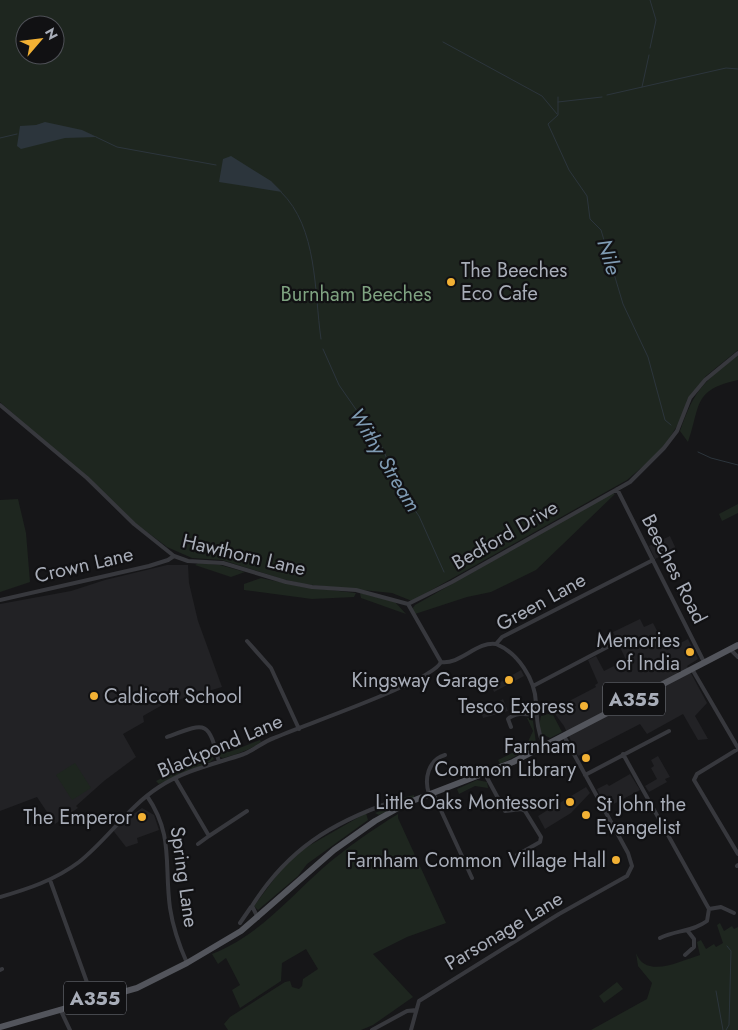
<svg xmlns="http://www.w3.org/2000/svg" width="738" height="1030" font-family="Jost,sans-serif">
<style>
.built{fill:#222225}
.green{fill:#1e261f;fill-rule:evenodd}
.water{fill:#2c353c}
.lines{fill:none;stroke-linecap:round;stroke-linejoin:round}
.stream{stroke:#2c353c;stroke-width:1}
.minor{stroke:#37383d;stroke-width:4}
.primary{stroke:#53555c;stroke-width:6}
.poi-dot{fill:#f2b134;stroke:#111113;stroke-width:2}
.labels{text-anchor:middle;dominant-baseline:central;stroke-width:4.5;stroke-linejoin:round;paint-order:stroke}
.shield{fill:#111113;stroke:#7b7e86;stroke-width:1}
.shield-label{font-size:19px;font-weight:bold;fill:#a8adb8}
.poi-label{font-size:20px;fill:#a8adb8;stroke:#111113;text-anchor:end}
.park-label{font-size:20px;fill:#7fa381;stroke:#111113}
.street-label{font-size:20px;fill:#a8adb8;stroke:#111113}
.water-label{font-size:21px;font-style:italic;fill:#7f9bb3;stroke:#111113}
</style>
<rect width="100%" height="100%" fill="#161618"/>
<path class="built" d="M 670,536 L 676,549 L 655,559 L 649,546 Z
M 167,565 L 188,565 L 189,583 L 198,621 L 222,687 L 164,704 L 143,716 L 144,722 L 123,734 L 136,757 L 104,781 L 76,806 L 78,808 L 55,824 L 37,797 L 0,811 L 0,604 L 71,591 L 105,580 Z
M 640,619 L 644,627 L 653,623 L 667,650 L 688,639 L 698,659 L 687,666 L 707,703 L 695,716 L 708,739 L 698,740 L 683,714 L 647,734 L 640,724 L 578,756 L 564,726 L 552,710 L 596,687 L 595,685 L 598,683 L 588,660 L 596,656 L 604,671 L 626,660 L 613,632 Z
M 521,670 L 524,676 L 494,692 L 492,687 Z
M 503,699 L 508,711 L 483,718 L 481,711 Z
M 658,756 L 670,777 L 665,779 L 667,782 L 649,792 L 645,786 L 657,779 L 651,768 L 654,766 L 651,760 Z
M 630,774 L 640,790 L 606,808 L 597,789 L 607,784 L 609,786 Z
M 586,787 L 590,793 L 571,813 L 545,829 L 538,816 Z
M 142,808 L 154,815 L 159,830 L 137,838 L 138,843 L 126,847 L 112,829 Z"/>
<path class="green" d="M 0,0 L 738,0 L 738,350 L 706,376 L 687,400 L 682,418 L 662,450 L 627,480 L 412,601 L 392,593 L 303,584 L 279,578 L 222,560 L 192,558 L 167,547 L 135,523 L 0,402 ZM 25,25 L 55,25 L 55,55 L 25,55 Z
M 738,355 L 738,380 C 692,390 701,406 688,442 L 680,431 C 695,388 703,383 738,355 Z
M 612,493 L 615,494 L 536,570 L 491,592 L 467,597 L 415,614 L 412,609 L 415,605 Z
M 18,499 L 26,533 L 30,582 L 0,592 L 0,500 Z
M 738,504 L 738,513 L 722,521 L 719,514 Z
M 198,563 L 220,565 L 245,572 L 231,577 L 195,565 Z
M 261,578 L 303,587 L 356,593 L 354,597 L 312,599 L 244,590 L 244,584 Z
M 360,593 L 395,602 L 406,614 L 361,598 Z
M 552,713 L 562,732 L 550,738 L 542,734 L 539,726 L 541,716 Z
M 527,718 L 532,718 L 533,721 L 536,743 L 532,748 L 500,764 L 498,760 L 526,746 L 533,731 Z
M 260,740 L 261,742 C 250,750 235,755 223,758 L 220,757 L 219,753 L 232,751 Z
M 212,756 L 214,759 L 210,762 L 159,784 L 156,781 L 191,763 Z
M 75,763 L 91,788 L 72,800 L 56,775 Z
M 477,780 L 487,782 L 488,788 L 475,786 L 459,794 L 457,789 Z
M 414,795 L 414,798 L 379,815 L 375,813 L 391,806 L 397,799 Z
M 366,813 L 368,820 L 307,864 L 298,876 L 258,910 L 254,906 L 283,867 L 305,848 Z
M 398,814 L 398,818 L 446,923 L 407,937 L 373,954 L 413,997 L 373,1025 L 361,1030 L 228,1030 L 224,1024 L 230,1017 L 285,982 L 290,981 L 292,987 L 299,989 L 302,986 L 303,979 L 318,969 L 306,949 L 282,963 L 281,981 L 240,1008 L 232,990 L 240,985 L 226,958 L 218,964 L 212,954 C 258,936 287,900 323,868 C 346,848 372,830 398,814 Z
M 720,923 L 724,931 L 732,926 L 734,929 L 738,927 L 738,1030 L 591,1030 L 647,999 L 652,983 L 638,966 L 636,953 C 646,980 682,960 700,955 L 697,942 L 701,940 L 706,949 L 714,944 L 716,947 L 723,943 L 717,925 Z
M 617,982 L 623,989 L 604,1003 L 599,996 Z"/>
<path class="water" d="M 45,122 L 82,130 L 97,137 L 65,138 L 21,149 L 17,146 L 20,126 L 36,125 Z
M 231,156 L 271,181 L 282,192 L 219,182 L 223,159 Z"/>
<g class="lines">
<path class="stream" d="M 650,0 L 656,20 L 650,48
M 443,42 L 542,96 L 557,114
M 642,87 L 649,55
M 607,95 L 726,68 L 738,69
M 558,97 L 558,115 L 548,124 L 569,170 L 587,196 L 590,219 L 601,230 L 623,304 L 648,357 L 665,420 L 671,425
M 558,102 L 602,97
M 96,137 L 117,147 L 216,165
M 0,138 L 17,134
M 281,192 C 318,228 314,291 321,339
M 323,349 L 339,385 L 382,447 L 399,488 L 419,516 L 444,572
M 698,452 L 711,458 L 738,465
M 716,991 L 723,1030
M 726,1030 L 729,1025 L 731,951 L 727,946"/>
<path class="minor" d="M 0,405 L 87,478 L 134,524 L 174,556 L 188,561 L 223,563 L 286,582 L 312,587 L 356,590 L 408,604 L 452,582 L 630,482 L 664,448 L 677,431 L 690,398 L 705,380 L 738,353
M 617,489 L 704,662
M 0,600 L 149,566 L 168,560 L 174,556
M 408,604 L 441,662
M 247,641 L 271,668 L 299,729
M 496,644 C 518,653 535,679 536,703 C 537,719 537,730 544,746
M 730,649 L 738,657
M 441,662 C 460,665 477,641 496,644 L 502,637 L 653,560
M 692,669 L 738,748
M 533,686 L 615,643 L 614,639
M 511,727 L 508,719 C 516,712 526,714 536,715
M 167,737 C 207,722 208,720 219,762
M 738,749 L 697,774 L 694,780 L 738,854
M 623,754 L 709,909 L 707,921 C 692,932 676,930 660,938
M 485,774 L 505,811 L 521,809 L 525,811 L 541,837 L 540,842 L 517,855
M 585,775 L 669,731
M 175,778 L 209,836 L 198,844
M 433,793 L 472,878
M 429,794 C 424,779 428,760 445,755
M 147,796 C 174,835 164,865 170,908 C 173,928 179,945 187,963
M 209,836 L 247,811
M 737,866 L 738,865
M 50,880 L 93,999
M 0,897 C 28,889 55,880 79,862 C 108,839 128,807 159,787 C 185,770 215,764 244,754 C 254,750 263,742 274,738 C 300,726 432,682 441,662
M 709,909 L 721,907 L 734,913
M 258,918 L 252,906 C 288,849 331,823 394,801
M 240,923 L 251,907
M 685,955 L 694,947 L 694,939 L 687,930
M 0,970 L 2,969
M 60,1009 L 70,1030
M 372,1030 L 407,1011 L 416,1010
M 411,1030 L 419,1001 L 559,914 L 627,876 L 632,866 L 628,853 L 564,736"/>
<path class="primary" d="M 0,1027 L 137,988 L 187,963 L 241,931 L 334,850 L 375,821 L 407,803 L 513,762 L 738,645"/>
</g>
<g class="poi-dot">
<circle cx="451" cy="282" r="5"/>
<circle cx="690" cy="652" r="5"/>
<circle cx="509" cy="680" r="5"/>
<circle cx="94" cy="696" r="5"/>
<circle cx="584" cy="706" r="5"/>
<circle cx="586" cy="758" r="5"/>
<circle cx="570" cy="802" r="5"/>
<circle cx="586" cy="815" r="5"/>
<circle cx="142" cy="817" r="5"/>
<circle cx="616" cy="860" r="5"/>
</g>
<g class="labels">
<g class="shield">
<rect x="603" y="682.5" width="62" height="33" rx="4"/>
<rect x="64" y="981.5" width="62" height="33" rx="4"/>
</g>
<g class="shield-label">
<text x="634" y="699">A355</text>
<text x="95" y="998">A355</text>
</g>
<g class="poi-label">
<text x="461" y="270" text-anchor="start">The Beeches<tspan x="461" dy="23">Eco Cafe</tspan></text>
<text x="680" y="640">Memories<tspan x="680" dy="23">of India</tspan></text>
<text x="499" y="680">Kingsway Garage</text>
<text x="104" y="696" text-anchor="start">Caldicott School</text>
<text x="574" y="706">Tesco Express</text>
<text x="576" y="746">Farnham<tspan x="576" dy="23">Common Library</tspan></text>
<text x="560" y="802">Little Oaks Montessori</text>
<text x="596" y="804" text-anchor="start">St John the<tspan x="596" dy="23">Evangelist</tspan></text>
<text x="132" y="817">The Emperor</text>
<text x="606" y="860">Farnham Common Village Hall</text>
</g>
<g class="park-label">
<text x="356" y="294">Burnham Beeches</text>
</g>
<g class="street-label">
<text transform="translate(505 535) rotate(-30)">Bedford Drive</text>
<text transform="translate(244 555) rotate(13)">Hawthorn Lane</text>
<text transform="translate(84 565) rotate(-13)">Crown Lane</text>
<text transform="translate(674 569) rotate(63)">Beeches Road</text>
<text transform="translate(541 602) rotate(-29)">Green Lane</text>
<text transform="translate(220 746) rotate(-23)">Blackpond Lane</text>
<text transform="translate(184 877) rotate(82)">Spring Lane</text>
<text transform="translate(504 931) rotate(-31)">Parsonage Lane</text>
</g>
<g class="water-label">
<text transform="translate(609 257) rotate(73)">Nile</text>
<text transform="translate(385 460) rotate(59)">Withy Stream</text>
</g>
</g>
<g transform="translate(40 40) rotate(62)"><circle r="24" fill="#111113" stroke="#4d4f55"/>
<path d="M0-4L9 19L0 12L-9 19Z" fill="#f2b134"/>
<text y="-8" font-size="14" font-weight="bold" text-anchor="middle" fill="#a8adb8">N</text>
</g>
</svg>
